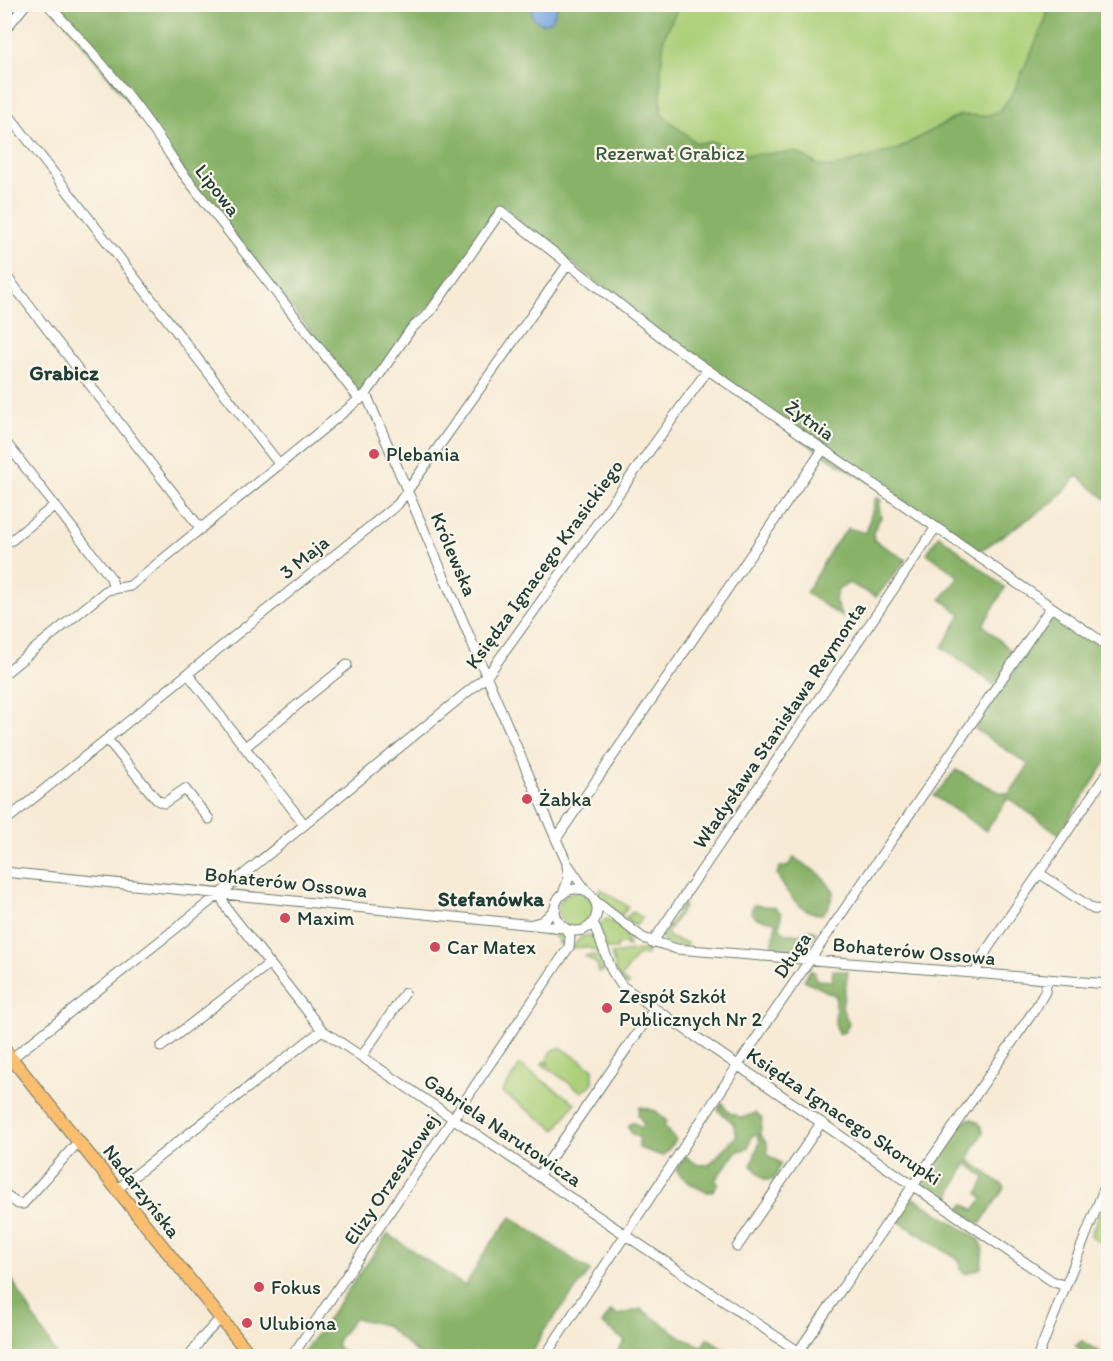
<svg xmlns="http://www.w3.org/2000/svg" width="1113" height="1361" font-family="Itim,sans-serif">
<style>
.green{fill:#abcf78;stroke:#658656;stroke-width:1.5}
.forest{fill:#88b268;stroke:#54784e;stroke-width:1.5}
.water{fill:#75a6e0;stroke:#4a728a;stroke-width:1.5}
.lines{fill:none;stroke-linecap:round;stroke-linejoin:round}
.minor-casing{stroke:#6b7a6d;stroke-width:11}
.major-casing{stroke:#6b7a6d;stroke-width:14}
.minor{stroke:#fff;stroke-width:9}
.major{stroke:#fbbd6e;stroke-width:12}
.poi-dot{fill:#d1495b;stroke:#fbf7ec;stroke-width:2}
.labels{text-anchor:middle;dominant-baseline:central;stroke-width:4.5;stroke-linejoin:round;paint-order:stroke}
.park-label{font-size:20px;fill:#3b5a42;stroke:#fbf7ec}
.street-label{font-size:20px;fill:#1f3d34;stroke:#fbf7ec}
.poi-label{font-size:20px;fill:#1f3d34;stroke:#fbf7ec;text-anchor:start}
.neighbourhood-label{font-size:21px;font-weight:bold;fill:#1f3d34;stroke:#fbf7ec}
</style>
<rect width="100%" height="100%" fill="#fbf7ec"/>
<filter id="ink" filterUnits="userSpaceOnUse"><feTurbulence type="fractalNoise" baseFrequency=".0167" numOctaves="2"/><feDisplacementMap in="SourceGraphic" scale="12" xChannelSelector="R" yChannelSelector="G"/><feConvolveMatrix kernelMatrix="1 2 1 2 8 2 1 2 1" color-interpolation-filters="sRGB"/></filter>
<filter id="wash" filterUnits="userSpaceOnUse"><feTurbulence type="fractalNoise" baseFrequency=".008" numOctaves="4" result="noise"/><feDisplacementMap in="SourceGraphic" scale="24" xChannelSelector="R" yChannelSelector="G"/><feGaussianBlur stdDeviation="1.35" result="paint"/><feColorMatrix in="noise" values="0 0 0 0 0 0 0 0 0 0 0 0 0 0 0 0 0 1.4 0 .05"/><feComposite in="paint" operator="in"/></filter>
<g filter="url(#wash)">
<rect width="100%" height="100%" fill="#f7ebd6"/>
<path class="green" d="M 502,5 L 1096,5 L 1052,94 L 804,247 Z
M 601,889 L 628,907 L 621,916 L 597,895 Z
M558 910a18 18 0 1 1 36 0a18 18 0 1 1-36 0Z
M 683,904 L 685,906 L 667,932 L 670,938 L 687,943 L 685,947 L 664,943 L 662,936 Z
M 633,912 L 643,918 L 635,926 L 624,919 Z
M 607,919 L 625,930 L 629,947 L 626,947 L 625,943 L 617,945 L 617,949 L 606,949 L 598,925 Z
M 535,928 L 564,934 L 567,945 L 558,944 L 560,941 L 548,932 L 545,935 Z
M 589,935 L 595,939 L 600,952 L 586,947 L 572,948 L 581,937 Z
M 647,949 L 647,955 L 638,954 L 621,978 L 629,984 L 627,986 L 618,977 L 611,954 Z
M 593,955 L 603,959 L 606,966 L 604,971 L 598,972 L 598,965 L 585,956 Z
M 562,1048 L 593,1069 L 593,1083 L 582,1092 L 542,1064 L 544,1061 L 548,1064 C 546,1054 552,1048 562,1048 Z
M 520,1065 L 575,1103 L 556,1130 L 502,1092 Z
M 1100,1212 L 1108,1218 L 1108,1254 L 1105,1246 L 1090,1236 Z"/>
<path class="forest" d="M 52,5 L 679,5 L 664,38 L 661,67 L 661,114 L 696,143 L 714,142 L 747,155 L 797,152 L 820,166 L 834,167 L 898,149 L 960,115 L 984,116 L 995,113 L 1001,109 L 1013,93 L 1046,19 L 1048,5 L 1108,5 L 1108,501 L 1078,476 L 1054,502 L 978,552 L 941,526 L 816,450 L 672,342 L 501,207 L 430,307 L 421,314 L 361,395 Z
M 876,497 L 881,500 L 879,507 L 881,517 L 873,532 L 874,540 L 906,560 L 876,597 L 849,583 L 837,590 L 835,601 L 842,617 L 806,593 L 832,548 L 848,528 L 866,533 Z
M 939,535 L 1005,588 L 983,625 L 1014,654 L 994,685 L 942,647 L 961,615 L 941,599 L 959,577 L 927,553 Z
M 1053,613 L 1108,650 L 1108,759 L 1059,834 L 1008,798 L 986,831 L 934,796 L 956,770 L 999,792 L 1009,794 L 1029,765 L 975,729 Z
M 794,858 L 820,874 L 834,891 L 829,906 L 822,914 C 801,915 785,891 777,874 L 780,867 L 787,867 Z
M 753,905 L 774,907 L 781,913 L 780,928 L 786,934 L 799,934 L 811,929 L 816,933 L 803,952 L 772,950 L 776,922 L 756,918 L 751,912 Z
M 810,970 L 815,973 L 816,980 L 832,981 L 833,970 L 848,972 L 842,1008 L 849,1023 L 845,1032 L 838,1034 L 835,1022 L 836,996 L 804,980 Z
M 722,1103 L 728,1112 L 741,1118 L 756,1113 L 762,1119 L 760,1134 L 767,1144 L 768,1155 L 781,1163 L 774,1180 L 765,1180 L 751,1165 L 760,1141 L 757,1135 L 752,1135 L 748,1148 L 736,1152 L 715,1180 L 718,1183 L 712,1192 C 702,1193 680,1178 676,1169 L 685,1156 L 698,1165 L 709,1165 L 737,1135 L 733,1123 L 718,1110 Z
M 640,1107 L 656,1111 L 666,1121 L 664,1127 L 676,1140 L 663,1156 L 639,1148 L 639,1137 L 632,1135 L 628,1126 L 633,1122 L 642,1128 L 644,1124 L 638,1115 Z
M 970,1118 L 979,1123 L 983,1132 L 968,1159 L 1005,1187 L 980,1224 L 959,1211 L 964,1204 L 974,1210 L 983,1198 L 978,1194 L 985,1178 L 967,1163 L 952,1191 L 949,1204 L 920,1185 L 960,1124 Z
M 909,1195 L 980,1240 L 983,1248 L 981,1268 L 966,1274 L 960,1269 L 959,1260 L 897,1220 L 896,1214 Z
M 511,1217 L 590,1271 L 543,1332 L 531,1356 L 420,1356 L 385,1325 L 354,1318 L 337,1341 L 337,1347 L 349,1356 L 301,1356 L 388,1234 L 465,1286 L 487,1249 Z
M 5,1268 L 57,1356 L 5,1356 Z
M 641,1309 L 686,1340 L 702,1346 L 708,1338 L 733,1356 L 614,1356 L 625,1341 L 602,1324 L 611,1311 L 619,1315 Z
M 1082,1341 L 1106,1356 L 1089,1356 L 1075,1346 Z"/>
<path class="water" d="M 532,4 L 558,4 L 558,5 L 552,20 L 543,24 C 532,20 531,16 532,4 Z"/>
</g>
<g filter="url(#ink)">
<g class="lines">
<g class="minor-casing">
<path id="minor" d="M 47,4 C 95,53 142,109 178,167 L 360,400
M 4,31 L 26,4
M 4,109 L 280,465
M 4,273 L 201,529
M 366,394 L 556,839 L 567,863 L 586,891
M 4,440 L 111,578 L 114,589
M 4,543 L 12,540 L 55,505
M 4,674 L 107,590 L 130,586 L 366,394 L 411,329 L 430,312 L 501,211 L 669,343 L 1108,646
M 188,674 L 304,824
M 107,739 L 157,800 L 164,803 L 185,789 L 209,819
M 245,747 L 347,665
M 4,822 L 398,504 L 568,264
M 556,839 L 822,451
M 4,872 L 564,928
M 1039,873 L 1093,909 L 1108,910
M555 910a21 21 0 1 1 42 0a21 21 0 1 1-42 0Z
M 220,894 L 227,909 L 322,1030 L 805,1356
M 563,894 L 569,877 L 567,866
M 594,900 L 643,938 L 677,949 L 1108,984
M 593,922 L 612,971 L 622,986 L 1052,1281 L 1065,1286
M 533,924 L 543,921 L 556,908
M 652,943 L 936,527
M 977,974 L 978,964 L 988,948 L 1108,772
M 161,1047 L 270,963
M 362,1056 L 405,993
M 12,1058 L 227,888 L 487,676 L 707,371
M 539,1175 L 654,1009
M 116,1190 L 322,1030
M 4,1193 L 18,1204 L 23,1204 L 78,1142
M 737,1247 L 821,1123
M 796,1355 L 1035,1009 L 1045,992 L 1047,980
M 190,1356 L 201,1339 L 220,1319
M 292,1356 L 569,947 L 570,938 L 566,929
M 545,1356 L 738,1065 L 1051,607
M 1038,1356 L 1108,1179"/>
</g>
<g class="major-casing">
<path id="major" d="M 4,1049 L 251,1356"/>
</g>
<use href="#minor" class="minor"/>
<use href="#major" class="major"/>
</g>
</g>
<g class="poi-dot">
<circle cx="374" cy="454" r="6"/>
<circle cx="527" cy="799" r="6"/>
<circle cx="285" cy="918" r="6"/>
<circle cx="435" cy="947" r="6"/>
<circle cx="607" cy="1008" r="6"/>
<circle cx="259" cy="1287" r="6"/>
<circle cx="247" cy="1323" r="6"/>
</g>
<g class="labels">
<g class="park-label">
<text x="670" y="153">Rezerwat Grabicz</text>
</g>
<g class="street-label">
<text transform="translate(218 190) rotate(52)">Lipowa</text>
<text transform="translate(810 420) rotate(35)">Żytnia</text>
<text transform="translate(454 554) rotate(67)">Królewska</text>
<text transform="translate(304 557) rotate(-39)">3 Maja</text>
<text transform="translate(544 564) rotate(-54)">Księdza Ignacego Krasickiego</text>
<text transform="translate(779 725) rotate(-56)">Władysława Stanisława Reymonta</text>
<text transform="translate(286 882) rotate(6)">Bohaterów Ossowa</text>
<text transform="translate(914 951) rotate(5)">Bohaterów Ossowa</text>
<text transform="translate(792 955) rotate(-56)">Długa</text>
<text transform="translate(844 1116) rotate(34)">Księdza Ignacego Skorupki</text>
<text transform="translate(503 1130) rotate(34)">Gabriela Narutowicza</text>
<text transform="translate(391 1179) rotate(-56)">Elizy Orzeszkowej</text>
<text transform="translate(142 1191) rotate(52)">Nadarzyńska</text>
</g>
<g class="poi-label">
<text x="386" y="454">Plebania</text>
<text x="539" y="799">Żabka</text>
<text x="297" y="918">Maxim</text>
<text x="447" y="947">Car Matex</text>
<text x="619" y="996">Zespół Szkół<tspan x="619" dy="23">Publicznych Nr 2</tspan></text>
<text x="271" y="1287">Fokus</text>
<text x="259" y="1323">Ulubiona</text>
</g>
<g class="neighbourhood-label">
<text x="64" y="372">Grabicz</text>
<text x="491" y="898">Stefanówka</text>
</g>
</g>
<rect width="1113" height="1361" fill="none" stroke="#fbf7ec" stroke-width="24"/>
</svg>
